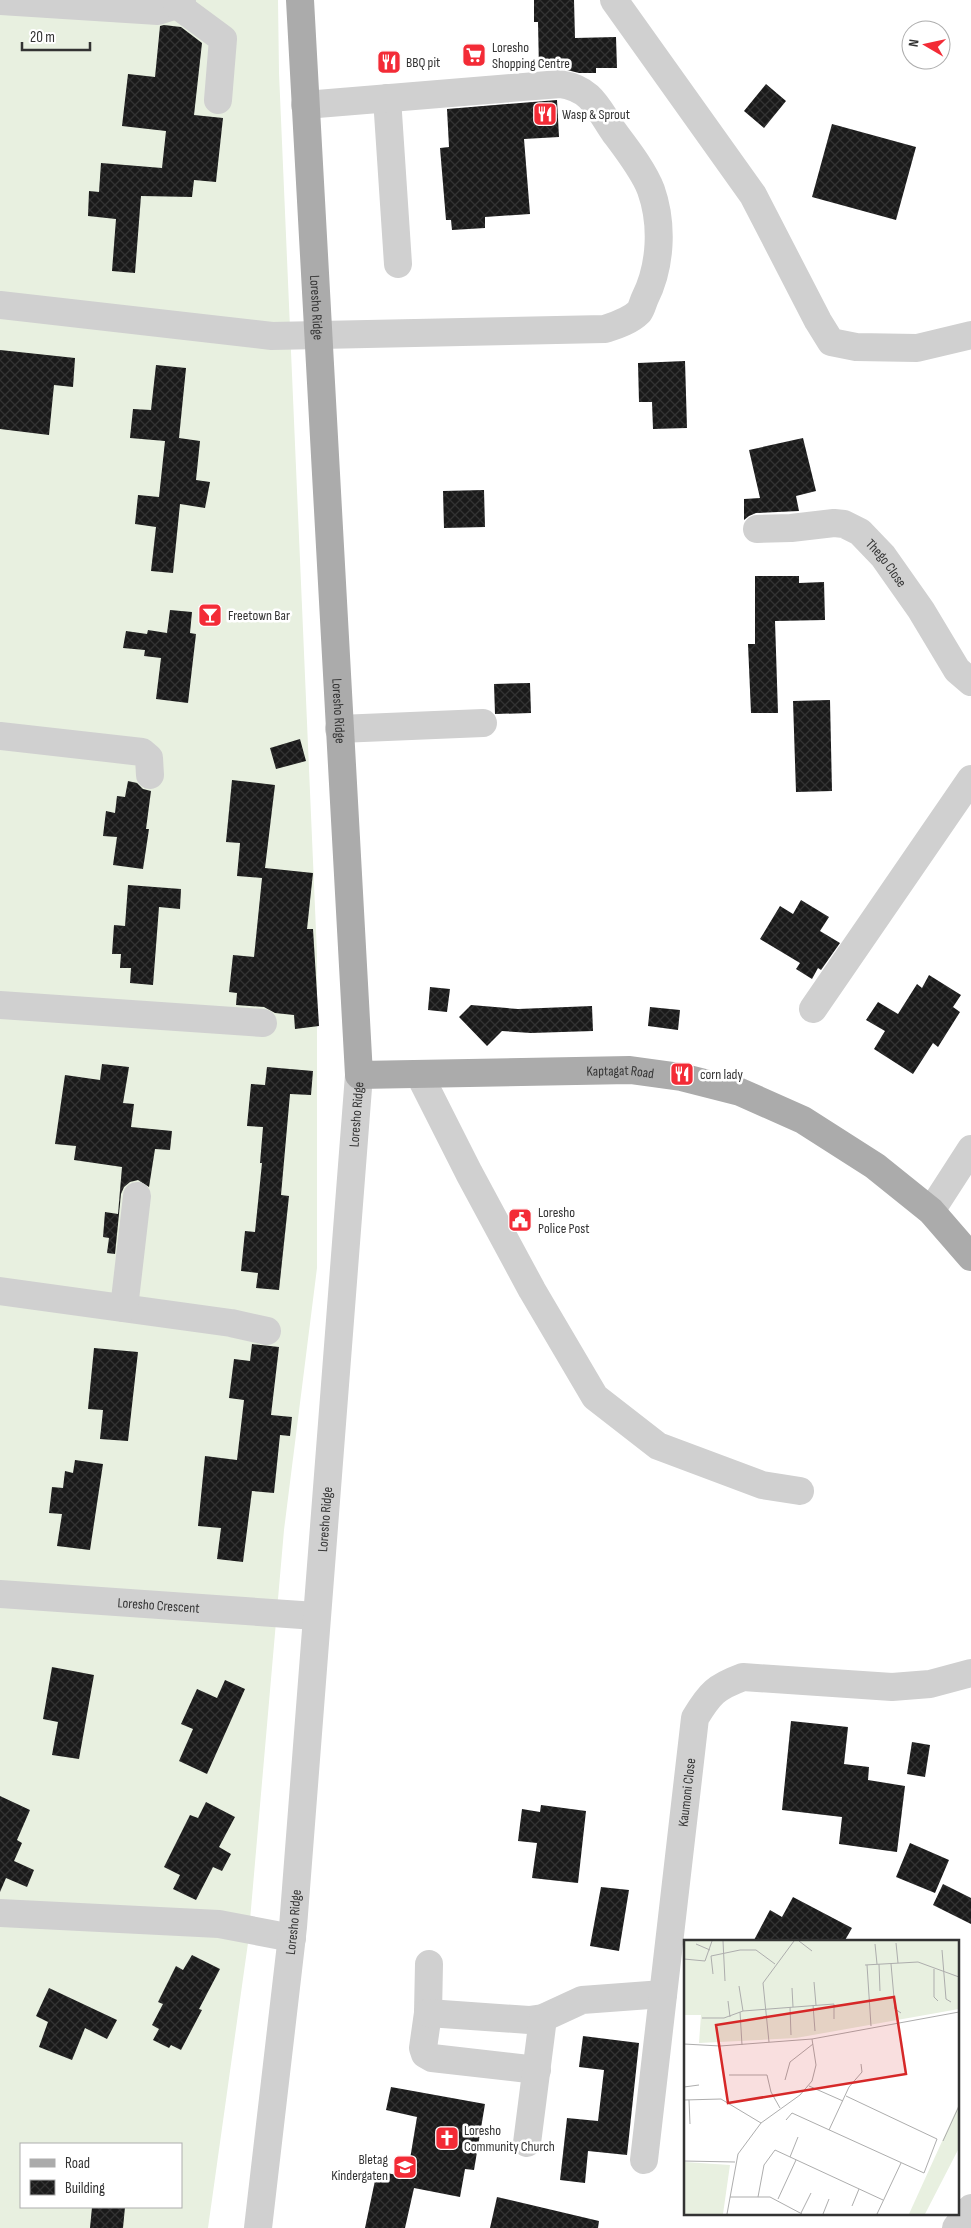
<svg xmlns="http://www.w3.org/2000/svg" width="971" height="2228" font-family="'Sofia Sans Condensed',sans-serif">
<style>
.garden{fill:#e8f0e0;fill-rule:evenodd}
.building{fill:url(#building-cross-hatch)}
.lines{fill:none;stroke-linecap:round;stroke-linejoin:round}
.minor{stroke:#d0d0d0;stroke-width:28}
.major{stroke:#ababab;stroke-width:28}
.labels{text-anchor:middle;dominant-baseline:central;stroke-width:5;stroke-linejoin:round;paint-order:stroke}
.poi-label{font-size:14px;fill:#333;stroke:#fff;text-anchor:start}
.street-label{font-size:14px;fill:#333;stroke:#fff}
.inset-road{fill:none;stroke:#adadad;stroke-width:1}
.view{fill:#d62828;fill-opacity:0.15;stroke:#d62828;stroke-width:2.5}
.inset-edge{fill:none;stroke:#333;stroke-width:2.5}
</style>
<defs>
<pattern id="building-cross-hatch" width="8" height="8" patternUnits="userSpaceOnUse" patternTransform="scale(1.25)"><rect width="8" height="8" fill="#1a1a1a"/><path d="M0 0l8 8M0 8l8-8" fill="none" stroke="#333"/></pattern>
</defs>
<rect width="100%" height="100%" fill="#fff"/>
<path class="garden" d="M 0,0 L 278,0 L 279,73 L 317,954 L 317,1268 L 284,1530 L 248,1943 L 208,2228 L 0,2228 ZM 21,2144 L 181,2144 L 181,2207 L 21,2207 Z"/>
<path class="building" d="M 534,0 L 574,0 L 575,38 L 616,37 L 617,68 L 596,68 L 596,73 L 579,73 L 559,68 L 539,70 L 538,22 L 534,22 Z
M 164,25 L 181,27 L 202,43 L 194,115 L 223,118 L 216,182 L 194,180 L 192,197 L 141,196 L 135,273 L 112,271 L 116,219 L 88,216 L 89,191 L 99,192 L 101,163 L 162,168 L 166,131 L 122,126 L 128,74 L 155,77 L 160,26 Z
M 766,84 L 786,101 L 764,128 L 744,111 Z
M 557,100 L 559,137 L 524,139 L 530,214 L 485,217 L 485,228 L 452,230 L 451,220 L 446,220 L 440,148 L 449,147 L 447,109 Z
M 832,124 L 916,147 L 896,220 L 812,197 Z
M 0,350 L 75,358 L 73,387 L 54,385 L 49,435 L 0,429 Z
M 685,361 L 687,428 L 653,429 L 652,402 L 639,402 L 638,363 Z
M 156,365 L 186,368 L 179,438 L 200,441 L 196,480 L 210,482 L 205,508 L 180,504 L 173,573 L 151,571 L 156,527 L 135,524 L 138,495 L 159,497 L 165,441 L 130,438 L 133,409 L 151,410 Z
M 803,438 L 816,491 L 796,496 L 799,511 L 756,513 L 749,516 L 744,520 L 744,499 L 760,498 L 749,450 Z
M 484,490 L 485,527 L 444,528 L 443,491 Z
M 755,576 L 799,576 L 799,583 L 824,582 L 825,620 L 775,621 L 778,713 L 751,713 L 748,644 L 755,644 Z
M 170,610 L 192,612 L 190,633 L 196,634 L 188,703 L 156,699 L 161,658 L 144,656 L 145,650 L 123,648 L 126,631 L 147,634 L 148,630 L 167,633 Z
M 530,683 L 531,713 L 495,714 L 494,684 Z
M 830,700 L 832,791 L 796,792 L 793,701 Z
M 300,739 L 306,761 L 276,769 L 270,748 Z
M 232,780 L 275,785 L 265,868 L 313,873 L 307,929 L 313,929 L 319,1026 L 295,1029 L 294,1015 L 275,1013 L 264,1007 L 236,1005 L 237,993 L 229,992 L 233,955 L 254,957 L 262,878 L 237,876 L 240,843 L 226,842 Z
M 128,781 L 137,783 L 143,789 L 151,791 L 146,829 L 149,829 L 143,869 L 113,865 L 117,837 L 103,836 L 106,811 L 115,813 L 117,796 L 125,797 Z
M 128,885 L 181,889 L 180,909 L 159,907 L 153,985 L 130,983 L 131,968 L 120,968 L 121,954 L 112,954 L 114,925 L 125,926 Z
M 801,900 L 829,917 L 820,931 L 840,943 L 821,970 L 818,968 L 812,979 L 796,969 L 800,963 L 760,939 L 780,906 L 793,914 Z
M 929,975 L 961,995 L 953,1007 L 960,1012 L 938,1047 L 933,1043 L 913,1074 L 874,1049 L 885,1031 L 866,1020 L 878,1002 L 898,1014 L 917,984 L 922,988 Z
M 430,987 L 450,989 L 447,1012 L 428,1010 Z
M 471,1005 L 518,1009 L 592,1006 L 593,1031 L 531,1033 L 502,1031 L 487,1046 L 459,1017 Z
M 650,1007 L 680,1010 L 678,1030 L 648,1026 Z
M 102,1064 L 129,1067 L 123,1103 L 134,1104 L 131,1127 L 172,1131 L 170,1150 L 155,1149 L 149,1187 L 138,1180 L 130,1182 L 124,1187 L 121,1194 L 115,1254 L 107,1253 L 109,1238 L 103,1237 L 105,1212 L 118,1214 L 122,1167 L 74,1160 L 76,1146 L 55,1144 L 65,1075 L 100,1080 Z
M 267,1067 L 313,1071 L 311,1095 L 290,1094 L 281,1195 L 289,1196 L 279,1290 L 256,1288 L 258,1273 L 241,1271 L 245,1231 L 255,1232 L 262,1163 L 260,1163 L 263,1127 L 247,1126 L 251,1084 L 265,1085 Z
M 252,1344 L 279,1347 L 271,1415 L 292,1417 L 290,1436 L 280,1435 L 274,1493 L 252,1491 L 243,1562 L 217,1559 L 221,1528 L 198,1526 L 205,1456 L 237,1460 L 244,1400 L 229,1398 L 234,1359 L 250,1361 Z
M 94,1348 L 138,1352 L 128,1441 L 100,1439 L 103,1410 L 88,1409 Z
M 75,1460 L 103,1464 L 90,1550 L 57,1546 L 62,1514 L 49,1513 L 52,1487 L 63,1488 L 65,1471 L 73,1473 Z
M 52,1667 L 94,1675 L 79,1759 L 52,1755 L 58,1722 L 43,1719 Z
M 225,1680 L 245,1689 L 207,1774 L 179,1761 L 193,1729 L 181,1724 L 197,1689 L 217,1698 Z
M 791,1721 L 848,1727 L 844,1764 L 869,1767 L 868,1780 L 905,1786 L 897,1852 L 839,1844 L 842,1817 L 782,1810 Z
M 912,1742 L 930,1745 L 925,1777 L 907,1774 Z
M 0,1796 L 30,1810 L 17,1840 L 22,1843 L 14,1861 L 34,1870 L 27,1887 L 6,1878 L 0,1892 Z
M 206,1802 L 235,1817 L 219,1847 L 231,1854 L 222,1871 L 213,1867 L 196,1900 L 173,1889 L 180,1875 L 164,1867 L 190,1815 L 198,1818 Z
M 541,1805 L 586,1811 L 578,1883 L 532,1878 L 537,1843 L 518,1841 L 522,1809 L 540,1812 Z
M 910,1843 L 949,1860 L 935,1893 L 896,1877 Z
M 943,1884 L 971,1898 L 971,1924 L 933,1905 Z
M 601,1887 L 629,1890 L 619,1951 L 590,1946 Z
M 793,1897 L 852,1928 L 844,1942 L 753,1942 L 770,1910 L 782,1917 Z
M 192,1955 L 220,1969 L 199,2009 L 202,2010 L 181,2050 L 171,2045 L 169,2048 L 153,2040 L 159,2029 L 152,2025 L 163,2004 L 158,2002 L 176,1966 L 183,1970 Z
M 49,1988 L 117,2020 L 107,2039 L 85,2028 L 72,2060 L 39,2047 L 48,2022 L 36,2016 Z
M 583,2036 L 639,2043 L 627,2155 L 588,2151 L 585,2183 L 560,2180 L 567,2118 L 598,2121 L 604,2070 L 579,2067 Z
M 391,2087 L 485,2104 L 474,2170 L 465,2169 L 460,2197 L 414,2188 L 405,2228 L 365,2228 L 377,2171 L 407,2177 L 417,2117 L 386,2110 Z
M 497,2197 L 599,2221 L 598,2228 L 490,2228 Z
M 92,2207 L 125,2207 L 123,2228 L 90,2228 Z"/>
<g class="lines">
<g class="minor">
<path d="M 614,0 L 753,195 L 818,321 L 831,342 L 856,347 L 917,348 L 971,335"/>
<path d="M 0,1 L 158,11 L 177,5 L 182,0"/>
<path d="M 177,5 L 223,39 L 218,100"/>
<path d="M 387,98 L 398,264"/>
<path d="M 0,305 L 272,336 L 605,329 C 617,325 630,321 639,312 C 642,308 643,302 645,298 C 661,266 663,224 651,190 C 644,171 626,148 614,132 C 597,107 592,89 560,84 L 305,105"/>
<path id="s1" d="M 757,529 L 791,528 L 834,523 L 844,524 L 860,532 L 883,556 L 921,610 L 957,670 L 971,682"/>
<path d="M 339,729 L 483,723"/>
<path d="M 0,736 L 142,752 L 149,758 L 150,775"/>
<path d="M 0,1005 L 263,1023"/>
<path d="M 813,1009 L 971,779"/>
<path d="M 419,1074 L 469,1173 L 532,1290 L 595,1397 L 658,1446 L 762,1485 L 800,1491"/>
<path d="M 931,1211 L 971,1149"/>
<path d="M 0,1291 L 231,1323 L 267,1331"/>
<path d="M 124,1308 L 137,1196"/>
<path id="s2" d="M 0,1594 L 316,1616"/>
<path d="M 0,1913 L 219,1924 L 292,1938"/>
<path d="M 429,1964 L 428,2013 L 423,2048 L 425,2054 L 432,2058 L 537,2070"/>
<path d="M 428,2013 L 529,2020 L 543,2018 L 582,2000 L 663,1994"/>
<path d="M 527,2143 L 543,2018"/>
<path id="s3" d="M 644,2160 L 695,1718 C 710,1693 716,1687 743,1677 L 892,1687 L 930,1684 L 971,1673"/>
<path id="s4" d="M 258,2228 L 293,1927 L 359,1075"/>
<path d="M 956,2228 L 971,2208"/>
</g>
<path class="major" id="s5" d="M 300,0 L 359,1075 L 630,1070 L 681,1077 L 740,1092 L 803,1120 L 875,1166 L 931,1211 L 971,1257"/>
</g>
<defs>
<g id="supermarket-square" transform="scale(1.25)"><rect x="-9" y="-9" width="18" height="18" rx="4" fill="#f32b36" stroke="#fff"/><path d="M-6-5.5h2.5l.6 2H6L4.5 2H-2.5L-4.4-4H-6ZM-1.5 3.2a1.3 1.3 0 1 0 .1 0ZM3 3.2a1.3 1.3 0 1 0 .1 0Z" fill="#fff"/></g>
<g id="restaurant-square" transform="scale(1.25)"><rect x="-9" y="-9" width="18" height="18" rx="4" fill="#f32b36" stroke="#fff"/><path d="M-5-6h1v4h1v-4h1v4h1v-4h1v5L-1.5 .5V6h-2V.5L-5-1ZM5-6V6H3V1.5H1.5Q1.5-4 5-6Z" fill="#fff"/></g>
<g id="bar-square" transform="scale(1.25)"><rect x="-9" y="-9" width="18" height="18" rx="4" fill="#f32b36" stroke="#fff"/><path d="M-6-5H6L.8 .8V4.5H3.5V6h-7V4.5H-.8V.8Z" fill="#fff"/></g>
<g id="civic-square" transform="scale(1.25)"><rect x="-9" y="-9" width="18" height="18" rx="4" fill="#f32b36" stroke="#fff"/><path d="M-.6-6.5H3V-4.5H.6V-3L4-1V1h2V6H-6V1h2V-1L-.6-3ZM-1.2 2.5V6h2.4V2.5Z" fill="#fff"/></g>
<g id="church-square" transform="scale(1.25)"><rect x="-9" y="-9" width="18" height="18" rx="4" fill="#f32b36" stroke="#fff"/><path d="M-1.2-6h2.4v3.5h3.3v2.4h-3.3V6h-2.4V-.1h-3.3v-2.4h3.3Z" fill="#fff"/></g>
<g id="school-square" transform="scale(1.25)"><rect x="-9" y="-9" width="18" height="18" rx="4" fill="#f32b36" stroke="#fff"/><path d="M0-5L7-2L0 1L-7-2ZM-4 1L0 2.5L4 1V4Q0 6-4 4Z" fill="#fff"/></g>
</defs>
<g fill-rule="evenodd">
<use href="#supermarket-square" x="474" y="55"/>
<use href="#restaurant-square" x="389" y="62"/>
<use href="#restaurant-square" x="545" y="114"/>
<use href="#bar-square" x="210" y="615"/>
<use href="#restaurant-square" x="682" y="1074"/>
<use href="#civic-square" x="520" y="1220"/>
<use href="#church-square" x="447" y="2138"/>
<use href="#school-square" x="405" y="2167"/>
</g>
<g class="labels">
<g class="poi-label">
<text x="492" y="47">Loresho<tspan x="492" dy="16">Shopping Centre</tspan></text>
<text x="406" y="62">BBQ pit</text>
<text x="562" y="114">Wasp &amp; Sprout</text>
<text x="228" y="615">Freetown Bar</text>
<text x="700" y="1074">corn lady</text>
<text x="538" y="1212">Loresho<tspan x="538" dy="16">Police Post</tspan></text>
<text x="464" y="2130">Loresho<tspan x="464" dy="16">Community Church</tspan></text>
<text x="388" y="2159" text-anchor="end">Bletag<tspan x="388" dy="16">Kindergaten</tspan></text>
</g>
<g class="street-label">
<text stroke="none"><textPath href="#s5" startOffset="308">Loresho Ridge</textPath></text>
<text stroke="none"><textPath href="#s1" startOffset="146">Thego Close</textPath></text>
<text stroke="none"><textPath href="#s5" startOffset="712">Loresho Ridge</textPath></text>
<text stroke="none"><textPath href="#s5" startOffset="1338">Kaptagat Road</textPath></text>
<text stroke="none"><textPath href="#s4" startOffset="1118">Loresho Ridge</textPath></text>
<text stroke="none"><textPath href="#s4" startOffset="712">Loresho Ridge</textPath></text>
<text stroke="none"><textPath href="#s2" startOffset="159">Loresho Crescent</textPath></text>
<text stroke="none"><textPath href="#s3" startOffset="370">Kaumoni Close</textPath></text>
<text stroke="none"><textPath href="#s4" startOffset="308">Loresho Ridge</textPath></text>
</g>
</g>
<g transform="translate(684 1940)">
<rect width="275" height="275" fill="#fff"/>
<path d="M 275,164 L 275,208 L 241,274 L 225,274 ZM 1,222 L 46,225 L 39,274 L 0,274 Z" fill="#e8f0e0"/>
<path d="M 37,237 L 36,255 L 31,262 L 36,269 L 33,274 L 17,274 L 18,269 L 7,260 L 9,249 Z" fill="#e8f0e0"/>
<path d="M 0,1 L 275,1 L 275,69 L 112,98 L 15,103 L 17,75 L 0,75 Z" fill="#e8f0e0"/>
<path class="inset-road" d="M 39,1 L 41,41M 115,1 L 128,11M 212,3 L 214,23M 12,4 L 26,10M 191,4 L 193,24M 258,10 L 262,59 L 267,62M 0,19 L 21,21 L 28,1M 195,24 L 196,51M 207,24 L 211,69 L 217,73M 181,25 L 234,22 L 275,37M 183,25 L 187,86M 250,29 L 250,57 L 254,61M 29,34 L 27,16 L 56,10 L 72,10 L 91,24M 130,42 L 132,65M 55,46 L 59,71M 108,48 L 109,67M 44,61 L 46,77M 129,65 L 131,91M 106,67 L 107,95M 56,72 L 58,105M 18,78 L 40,78 L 59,71 L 150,64 L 150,79M 85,102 L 79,43 L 110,1M 0,104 L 36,106 L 128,99M 45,135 L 83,135 L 87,152 L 96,168M 101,140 L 106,122 L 129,104M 125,146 L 159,161M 0,147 L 15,145M 162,156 L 253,199 L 240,233M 0,160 L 37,159 L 77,183M 5,160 L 6,184M 102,180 L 108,173 L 240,233M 145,190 L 165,147 L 178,132 L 177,124M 259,201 L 275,166M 106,217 L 114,197M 0,221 L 51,222M 46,257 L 86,257 L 118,274M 74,257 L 80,225 L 91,210 L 199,260M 94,259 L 112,220M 168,266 L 175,249M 117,273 L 127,253M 43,274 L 54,214 L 77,183 L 116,155 L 128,141 L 132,125 L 128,99 L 275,72M 139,274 L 145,259M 193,274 L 217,223"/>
<path class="view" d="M 210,57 L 222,134 L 44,163 L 32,85 Z"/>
<rect width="275" height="275" class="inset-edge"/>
</g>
<rect x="20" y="2143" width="162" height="65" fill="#ffffff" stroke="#adadad"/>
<rect x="30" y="2159" width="25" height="8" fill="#ababab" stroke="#adadad"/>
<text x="65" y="2168" font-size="15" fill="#333333">Road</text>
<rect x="30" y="2180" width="25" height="15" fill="url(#building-cross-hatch)" stroke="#adadad"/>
<text x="65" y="2193" font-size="15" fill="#333333">Building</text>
<g transform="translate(926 45) rotate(279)"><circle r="24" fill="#ffffff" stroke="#adadad"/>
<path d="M0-4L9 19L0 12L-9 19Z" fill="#f32b36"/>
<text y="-8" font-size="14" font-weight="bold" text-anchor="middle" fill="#333333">N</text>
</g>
<path d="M22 42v8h68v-8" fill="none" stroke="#333333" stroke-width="2.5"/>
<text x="30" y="42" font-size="15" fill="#333333" stroke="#ffffff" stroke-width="4" paint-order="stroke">20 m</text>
</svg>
